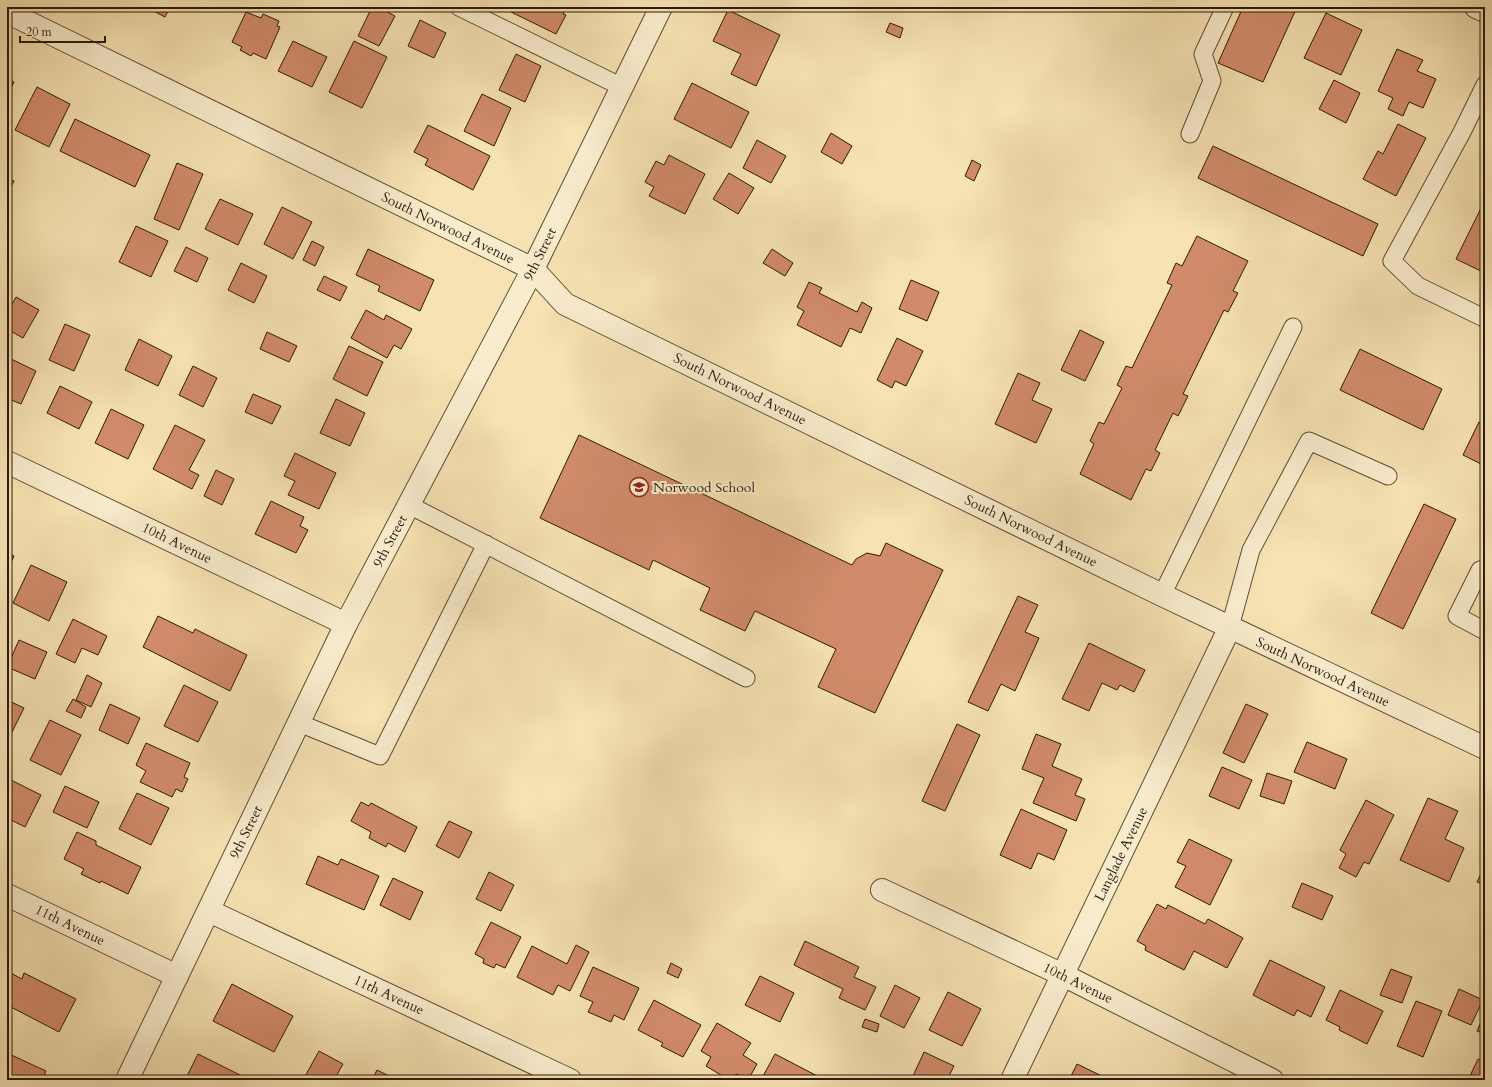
<svg xmlns="http://www.w3.org/2000/svg" width="1492" height="1087" font-family="Cardo,serif">
<style>
.building{fill:#d18b6a;stroke:#2c1a09}
.lines{fill:none;stroke-linecap:round;stroke-linejoin:round}
.service-casing{stroke:#5e4c33;stroke-width:19}
.minor-casing{stroke:#5e4c33;stroke-width:24}
.tertiary-casing{stroke:#5e4c33;stroke-width:24}
.service{stroke:#f9eccd;stroke-width:17}
.minor{stroke:#f9eccd;stroke-width:22}
.tertiary{stroke:#f9eccd;stroke-width:22}
.labels{text-anchor:middle;dominant-baseline:central;stroke-width:4;stroke-linejoin:round;paint-order:stroke}
.street-label{font-size:14px;fill:#2c1a09;stroke:#f9eccd}
.poi-label{font-size:14px;fill:#2c1a09;stroke:#f9eccd;text-anchor:start}
</style>
<rect width="100%" height="100%" fill="#f6e2b2"/>
<filter id="stains"><feTurbulence type="fractalNoise" baseFrequency=".005" numOctaves="4"/><feColorMatrix values="0 0 0 0 .2 0 0 0 0 .09 0 0 0 0 .02 0 0 0 .5 -.17"/></filter>
<radialGradient id="worn" r=".72"><stop offset=".6" stop-color="#630" stop-opacity="0"/><stop offset="1" stop-color="#630" stop-opacity=".3"/></radialGradient>
<path class="building" d="M 146,7 L 170,7 L 165,17 Z
M 372,7 L 378,7 L 395,16 L 379,46 L 358,36 Z
M 514,7 L 567,7 L 563,14 L 566,15 L 556,34 L 511,12 Z
M 1243,7 L 1297,7 L 1263,82 L 1218,63 Z
M 728,10 L 780,35 L 756,86 L 731,74 L 741,54 L 713,41 Z
M 246,12 L 261,18 L 263,14 L 279,21 L 277,26 L 280,27 L 266,59 L 253,53 L 251,56 L 240,50 L 242,47 L 232,42 Z
M 1326,13 L 1362,30 L 1341,75 L 1304,58 Z
M 420,20 L 446,33 L 434,58 L 408,46 Z
M 890,23 L 903,28 L 900,38 L 886,32 Z
M 293,41 L 327,57 L 312,87 L 278,71 Z
M 354,41 L 387,57 L 362,108 L 329,92 Z
M 1397,49 L 1423,60 L 1417,71 L 1436,79 L 1423,108 L 1409,102 L 1403,116 L 1388,109 L 1393,98 L 1378,91 Z
M 516,54 L 541,66 L 525,102 L 499,90 Z
M 7,79 L 14,82 L 7,96 Z
M 1334,80 L 1360,93 L 1346,123 L 1319,109 Z
M 692,83 L 749,112 L 731,148 L 674,119 Z
M 37,87 L 70,104 L 49,147 L 15,130 Z
M 482,94 L 511,108 L 494,146 L 464,131 Z
M 75,119 L 150,155 L 135,187 L 60,151 Z
M 1398,124 L 1426,138 L 1396,196 L 1363,179 L 1378,151 L 1383,154 Z
M 428,125 L 490,156 L 473,190 L 425,165 L 428,159 L 414,152 Z
M 831,133 L 852,146 L 842,164 L 821,152 Z
M 757,140 L 786,156 L 771,183 L 743,168 Z
M 1213,146 L 1378,224 L 1363,256 L 1198,178 Z
M 669,155 L 705,174 L 685,214 L 649,196 L 654,187 L 645,182 L 656,161 L 664,165 Z
M 972,160 L 981,165 L 974,181 L 965,176 Z
M 177,163 L 203,174 L 179,230 L 154,219 Z
M 729,173 L 754,188 L 738,214 L 713,199 Z
M 7,178 L 14,181 L 7,194 Z
M 220,199 L 253,214 L 238,245 L 205,229 Z
M 1485,200 L 1485,273 L 1456,259 Z
M 282,207 L 312,222 L 293,259 L 264,244 Z
M 136,226 L 168,241 L 151,277 L 119,262 Z
M 1197,236 L 1248,261 L 1233,291 L 1238,293 L 1228,312 L 1224,310 L 1183,394 L 1188,396 L 1178,416 L 1173,413 L 1155,450 L 1160,453 L 1151,471 L 1146,469 L 1131,500 L 1080,474 L 1094,444 L 1090,441 L 1099,422 L 1104,424 L 1122,388 L 1117,385 L 1126,366 L 1132,368 L 1172,285 L 1167,283 L 1176,263 L 1182,266 Z
M 312,241 L 324,247 L 315,266 L 303,260 Z
M 186,247 L 208,258 L 197,282 L 174,271 Z
M 368,249 L 434,280 L 420,311 L 378,291 L 380,286 L 356,275 Z
M 772,249 L 793,263 L 785,276 L 763,263 Z
M 241,263 L 267,276 L 254,303 L 228,290 Z
M 324,276 L 347,287 L 340,301 L 317,290 Z
M 911,280 L 939,292 L 927,321 L 899,309 Z
M 809,282 L 822,288 L 819,293 L 857,312 L 862,302 L 872,308 L 861,333 L 850,328 L 841,347 L 797,325 L 804,311 L 797,307 Z
M 16,297 L 39,310 L 23,338 L 7,329 L 7,313 Z
M 366,310 L 384,320 L 386,315 L 412,329 L 401,349 L 394,345 L 387,358 L 351,338 Z
M 65,324 L 90,335 L 74,371 L 49,360 Z
M 1080,330 L 1104,342 L 1085,381 L 1061,370 Z
M 267,332 L 297,346 L 289,362 L 260,349 Z
M 897,338 L 923,351 L 906,386 L 895,381 L 892,388 L 877,380 Z
M 139,339 L 172,356 L 158,386 L 125,370 Z
M 349,346 L 383,362 L 367,396 L 333,379 Z
M 1360,349 L 1442,389 L 1423,430 L 1340,390 Z
M 7,357 L 36,371 L 21,404 L 7,398 Z
M 193,366 L 217,378 L 203,407 L 179,395 Z
M 1018,373 L 1040,383 L 1032,400 L 1052,409 L 1036,443 L 995,424 Z
M 60,386 L 92,402 L 79,429 L 47,413 Z
M 253,394 L 281,406 L 272,424 L 245,412 Z
M 336,399 L 365,413 L 350,446 L 320,433 Z
M 111,409 L 144,425 L 128,459 L 95,443 Z
M 1479,422 L 1485,425 L 1485,466 L 1463,455 Z
M 175,425 L 205,440 L 189,470 L 199,475 L 192,489 L 153,469 Z
M 579,435 L 852,565 L 856,559 L 867,553 L 880,556 L 886,543 L 943,570 L 875,713 L 818,687 L 836,649 L 755,611 L 745,631 L 700,610 L 710,588 L 653,560 L 649,570 L 540,518 Z
M 295,453 L 336,473 L 319,509 L 288,495 L 295,481 L 284,476 Z
M 216,470 L 234,479 L 222,505 L 204,496 Z
M 271,501 L 304,517 L 300,526 L 308,530 L 296,553 L 255,534 Z
M 1424,504 L 1456,519 L 1403,629 L 1371,613 Z
M 7,553 L 14,556 L 7,571 Z
M 31,565 L 67,582 L 49,621 L 13,603 Z
M 1018,596 L 1038,605 L 1025,632 L 1039,638 L 1015,691 L 1001,684 L 988,711 L 968,702 Z
M 158,616 L 193,633 L 195,629 L 247,655 L 230,691 L 143,647 Z
M 73,619 L 107,636 L 98,655 L 82,648 L 75,663 L 56,654 Z
M 19,640 L 47,652 L 35,679 L 7,667 Z
M 1089,643 L 1145,670 L 1134,692 L 1120,685 L 1117,690 L 1102,683 L 1089,711 L 1062,699 Z
M 87,675 L 102,683 L 91,707 L 76,700 Z
M 184,685 L 218,702 L 198,742 L 164,726 Z
M 73,699 L 86,707 L 81,718 L 66,711 Z
M 7,700 L 24,708 L 7,742 Z
M 110,704 L 140,718 L 128,744 L 99,730 Z
M 1246,704 L 1268,714 L 1244,763 L 1223,753 Z
M 50,720 L 81,735 L 61,775 L 30,760 Z
M 957,724 L 980,735 L 945,811 L 922,801 Z
M 1036,734 L 1061,744 L 1052,766 L 1082,779 L 1075,795 L 1085,799 L 1076,821 L 1033,803 L 1044,778 L 1022,769 Z
M 1307,742 L 1347,759 L 1335,789 L 1294,772 Z
M 146,743 L 190,763 L 184,777 L 188,779 L 182,792 L 176,789 L 172,797 L 140,782 L 146,771 L 136,765 Z
M 1222,767 L 1252,780 L 1239,809 L 1209,796 Z
M 1267,773 L 1292,781 L 1284,804 L 1260,796 Z
M 7,778 L 41,795 L 25,827 L 7,818 Z
M 65,786 L 99,802 L 87,828 L 53,812 Z
M 137,793 L 169,808 L 151,845 L 119,829 Z
M 1428,798 L 1458,811 L 1445,839 L 1464,848 L 1449,882 L 1400,860 Z
M 1366,800 L 1394,815 L 1369,864 L 1364,862 L 1356,877 L 1339,868 L 1346,854 L 1340,850 Z
M 361,802 L 369,806 L 371,803 L 417,827 L 405,852 L 388,843 L 386,847 L 369,838 L 371,832 L 351,821 Z
M 1021,809 L 1067,830 L 1054,860 L 1038,853 L 1031,869 L 1000,855 Z
M 449,821 L 472,832 L 459,858 L 436,846 Z
M 77,832 L 96,841 L 96,845 L 141,867 L 128,894 L 101,881 L 100,883 L 81,874 L 84,869 L 64,859 Z
M 1189,839 L 1232,860 L 1210,905 L 1175,887 L 1186,866 L 1177,862 Z
M 318,856 L 338,865 L 341,859 L 379,876 L 364,910 L 306,884 Z
M 1485,857 L 1485,885 L 1477,882 L 1484,867 L 1481,866 Z
M 489,872 L 514,885 L 501,911 L 476,899 Z
M 393,878 L 423,892 L 410,920 L 380,905 Z
M 1302,883 L 1333,896 L 1322,920 L 1292,907 Z
M 1157,904 L 1166,909 L 1168,905 L 1205,924 L 1208,919 L 1243,938 L 1227,968 L 1194,951 L 1184,970 L 1145,950 L 1146,946 L 1137,941 Z
M 491,922 L 521,937 L 505,968 L 496,964 L 494,968 L 483,963 L 484,959 L 475,954 Z
M 805,941 L 859,967 L 854,977 L 876,987 L 865,1010 L 839,998 L 843,989 L 794,965 Z
M 576,945 L 589,952 L 570,991 L 558,985 L 553,995 L 517,977 L 532,946 L 567,964 Z
M 1270,960 L 1325,987 L 1311,1017 L 1297,1010 L 1294,1016 L 1253,995 Z
M 671,963 L 682,969 L 678,978 L 667,973 Z
M 593,967 L 639,988 L 624,1020 L 614,1015 L 611,1022 L 588,1012 L 593,1002 L 580,996 Z
M 1391,969 L 1412,977 L 1402,1003 L 1380,995 Z
M 7,971 L 22,979 L 24,973 L 76,999 L 59,1032 L 7,1005 Z
M 760,976 L 794,993 L 780,1022 L 745,1005 Z
M 232,984 L 293,1016 L 274,1052 L 213,1021 Z
M 895,985 L 920,998 L 904,1028 L 880,1016 Z
M 1459,989 L 1483,1000 L 1471,1025 L 1448,1015 Z
M 1340,990 L 1383,1011 L 1367,1044 L 1339,1030 L 1340,1027 L 1326,1020 Z
M 948,992 L 981,1009 L 962,1046 L 929,1030 Z
M 654,1000 L 701,1025 L 683,1057 L 661,1046 L 663,1043 L 638,1030 Z
M 1416,1001 L 1442,1011 L 1423,1057 L 1397,1046 Z
M 1485,1013 L 1485,1034 L 1477,1031 Z
M 865,1019 L 879,1024 L 877,1032 L 862,1027 Z
M 717,1023 L 751,1043 L 743,1055 L 757,1064 L 748,1080 L 736,1074 L 733,1080 L 729,1080 L 706,1066 L 711,1057 L 701,1051 Z
M 319,1051 L 343,1064 L 334,1080 L 303,1080 Z
M 924,1052 L 954,1066 L 947,1080 L 921,1080 L 913,1076 Z
M 7,1053 L 46,1071 L 42,1080 L 7,1080 Z
M 198,1054 L 250,1080 L 185,1080 Z
M 775,1054 L 823,1079 L 822,1080 L 761,1080 Z
M 1478,1059 L 1485,1062 L 1485,1080 L 1468,1080 Z
M 1077,1064 L 1110,1080 L 1069,1080 Z
M 377,1070 L 397,1080 L 372,1080 Z
M 345,1075 L 355,1080 L 343,1080 Z"/>
<g class="lines">
<g class="service-casing">
<path id="service" d="M 459,7 L 622,87
M 1190,134 L 1212,81 L 1203,54 L 1225,7
M 1484,318 L 1418,286 L 1392,261 L 1462,132 L 1485,85
M 409,505 L 746,678
M 1485,573 L 1480,570 L 1457,616 L 1485,631
M 1162,595 L 1293,327
M 1230,627 L 1251,550 L 1309,441 L 1388,476
M 299,723 L 380,756 L 486,544"/>
</g>
<g class="minor-casing">
<path id="minor" d="M 1476,7 L 1485,11
M 7,12 L 533,269 L 565,304 L 1162,595 L 1485,748
M 7,462 L 346,624
M 882,890 L 1063,975 L 1272,1080
M 7,895 L 177,976
M 209,911 L 570,1080
M 1012,1080 L 1230,627"/>
</g>
<g class="tertiary-casing">
<path id="tertiary" d="M 127,1080 L 346,624 L 533,269 L 661,7"/>
</g>
<use href="#service" class="service"/>
<use href="#minor" class="minor"/>
<use href="#tertiary" class="tertiary"/>
</g>
<defs>
<g id="school-ring" transform="scale(1)"><circle r="9.5" fill="#f9eccd" stroke="#8f2418" stroke-width="1.5"/><path d="M0-5L7-2L0 1L-7-2ZM-4 1L0 2.5L4 1V4Q0 6-4 4Z" fill="#8f2418"/></g>
</defs>
<g fill-rule="evenodd">
<use href="#school-ring" x="639" y="487"/>
</g>
<g class="labels">
<g class="street-label">
<text transform="translate(448 228) rotate(26)">South Norwood Avenue</text>
<text transform="translate(540 254) rotate(-64)">9th Street</text>
<text transform="translate(740 389) rotate(26)">South Norwood Avenue</text>
<text transform="translate(1031 531) rotate(26)">South Norwood Avenue</text>
<text transform="translate(390 541) rotate(-62)">9th Street</text>
<text transform="translate(177 543) rotate(26)">10th Avenue</text>
<text transform="translate(1323 672) rotate(25)">South Norwood Avenue</text>
<text transform="translate(246 832) rotate(-64)">9th Street</text>
<text transform="translate(1121 854) rotate(-64)">Langlade Avenue</text>
<text transform="translate(70 925) rotate(26)">11th Avenue</text>
<text transform="translate(1078 983) rotate(26)">10th Avenue</text>
<text transform="translate(389 995) rotate(25)">11th Avenue</text>
</g>
<g class="poi-label">
<text x="653" y="487">Norwood School</text>
</g>
</g>
<rect width="1492" height="1087" fill="none" stroke="#f6e2b2" stroke-width="24"/>
<rect x="8" y="8" width="1476" height="1071" fill="none" stroke="#2c1a09" stroke-width="2"/>
<rect x="12" y="12" width="1468" height="1063" fill="none" stroke="#2c1a09"/>
<path d="M20 36v6h85v-6" fill="none" stroke="#2c1a09" stroke-width="2"/>
<text x="26" y="36" font-size="12" fill="#2c1a09" stroke="#f9eccd" stroke-width="3" paint-order="stroke">20 m</text>
<rect width="100%" height="100%" filter="url(#stains)"/>
<rect width="100%" height="100%" fill="url(#worn)"/>
</svg>
